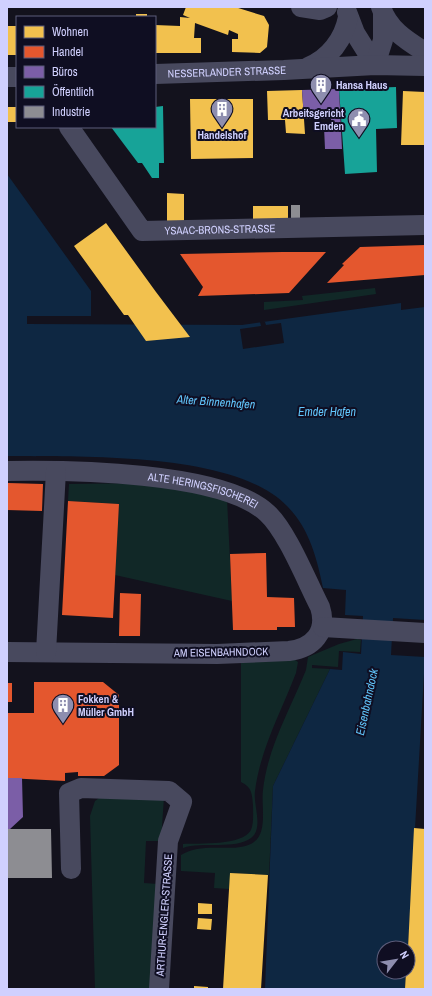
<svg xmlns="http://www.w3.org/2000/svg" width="432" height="996" font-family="'Archivo Narrow',sans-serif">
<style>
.green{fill:#112827}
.water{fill:#0e2742}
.pier{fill:#13121d}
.homes{fill:#f2c14e}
.shops{fill:#e4572e}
.offices{fill:#7b5ea7}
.public{fill:#17a398}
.industry{fill:#8d8d92}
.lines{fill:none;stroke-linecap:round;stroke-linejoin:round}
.minor{stroke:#48495e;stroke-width:20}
.labels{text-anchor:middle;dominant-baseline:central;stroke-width:4;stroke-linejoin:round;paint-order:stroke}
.street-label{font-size:11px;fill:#d0d0fe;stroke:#0f0e22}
.poi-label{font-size:11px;font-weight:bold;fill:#d0d0fe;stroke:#0f0e22;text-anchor:start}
.water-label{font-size:12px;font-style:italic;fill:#61c5fb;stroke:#0f0e22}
</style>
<rect width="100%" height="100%" fill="#13121d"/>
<path class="green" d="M 375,288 L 376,294 L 264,310 L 264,302 L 303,300 L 302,296 Z
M 146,483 L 227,499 L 232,601 L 115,575 L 119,504 L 68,501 L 69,484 Z
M 357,639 L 361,640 L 360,652 L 339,651 L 338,667 L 312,665 L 312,668 L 330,669 L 273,786 L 269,875 L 231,873 L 229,889 L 214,888 L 215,873 L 181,871 L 181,855 C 205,840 236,855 254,842 C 268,832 261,805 263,790 C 268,746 290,710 306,670 L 308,657 L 339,644 Z
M 291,657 L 298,662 L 296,673 C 281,712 260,750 255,791 C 253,805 264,828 251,838 C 235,850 202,841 183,848 L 183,844 C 199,843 242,846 251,830 C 254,822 253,813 253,805 C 252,794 252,787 241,782 L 241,660 Z
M 103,795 L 164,797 L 161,841 L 146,841 L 144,883 L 158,884 L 151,989 L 95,989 L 90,816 L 95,801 Z"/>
<path class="water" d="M 7,174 L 91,291 L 91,316 L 27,316 L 27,324 L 242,325 L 401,303 L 401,310 L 425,307 L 425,620 L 393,618 L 391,655 L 425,657 L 408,948 L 384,948 L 384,972 L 406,972 L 405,989 L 265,989 L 273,786 L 330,669 L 342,670 L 343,652 L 361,654 L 363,616 L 345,615 L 346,590 L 323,588 C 317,558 309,528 287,506 C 234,451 80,457 7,456 Z"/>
<path class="pier" d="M 260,322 L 265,322 L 266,325 L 281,323 L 284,343 L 243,349 L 240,329 L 261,326 Z"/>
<path class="homes" d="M 186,7 L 235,7 L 264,16 L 269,25 L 267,47 L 260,53 L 232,52 L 232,39 L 238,39 L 238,34 L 229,30 L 228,35 L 195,23 L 194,38 L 201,38 L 201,53 L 155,53 L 155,25 L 180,26 L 180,17 L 190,18 L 183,15 Z
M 136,14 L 147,14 L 147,17 L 136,17 Z
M 7,26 L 17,26 L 17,55 L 7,55 Z
M 302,90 L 305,134 L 286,133 L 285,120 L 268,120 L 267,91 Z
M 403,91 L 425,92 L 425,145 L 401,145 Z
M 190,99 L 253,99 L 253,158 L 191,159 Z
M 7,107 L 17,107 L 17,122 L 7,122 Z
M 167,193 L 184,194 L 184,221 L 167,221 Z
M 253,206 L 288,206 L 288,220 L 253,220 Z
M 106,223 L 156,292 L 190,337 L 146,341 L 128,315 L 124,315 L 74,246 Z
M 414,828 L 425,829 L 425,989 L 405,989 L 406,972 L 408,972 L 408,948 Z
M 230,873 L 268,875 L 261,989 L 223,989 Z
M 198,903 L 212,904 L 212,914 L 198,914 Z
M 198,918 L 212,919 L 211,930 L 197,929 Z
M 194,986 L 208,987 L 208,989 L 194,989 Z"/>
<path class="shops" d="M 425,245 L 425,275 L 327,283 L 344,265 L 342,264 L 360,247 Z
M 283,252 L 326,252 L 289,293 L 198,296 L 203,287 L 180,254 Z
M 8,483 L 43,484 L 42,511 L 7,510 Z
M 68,501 L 119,504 L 113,618 L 62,615 Z
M 266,553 L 267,597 L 294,598 L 295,627 L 277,627 L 277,630 L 233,630 L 230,554 Z
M 120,593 L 141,594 L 140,636 L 119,636 Z
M 34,682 L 103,682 L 119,695 L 119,765 L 104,776 L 78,776 L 78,772 L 65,773 L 65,781 L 7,778 L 8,713 L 34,713 Z
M 7,683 L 12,683 L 12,702 L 7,702 Z"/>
<path class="offices" d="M 339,89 L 342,149 L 325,149 L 324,127 L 331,127 L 331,119 L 304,119 L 302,90 Z
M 7,778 L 22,778 L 23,817 L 10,829 L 7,829 Z"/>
<path class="public" d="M 396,87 L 397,128 L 376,129 L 377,172 L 345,174 L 339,89 Z
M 163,106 L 164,163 L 159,163 L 159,178 L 152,178 L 142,163 L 138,163 L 111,127 L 155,127 L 155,107 Z"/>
<path class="industry" d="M 291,205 L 300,205 L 300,220 L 291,220 Z
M 7,829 L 51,829 L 52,878 L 7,878 Z"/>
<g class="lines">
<g class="minor">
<path d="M 301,7 L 320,10 L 327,7"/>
<path d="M 381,7 C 388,29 406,40 425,52"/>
<path d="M 347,12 L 355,33 L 375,65"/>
<path d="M 375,65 L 383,40 L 383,13"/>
<path d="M 308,67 C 329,59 344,39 348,17"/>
<path id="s1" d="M 155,74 L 284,70 L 375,65 L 425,66"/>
<path d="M 7,77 L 17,77"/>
<path id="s2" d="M 69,127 L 142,231 L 425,225"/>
<path id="s3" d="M 7,471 C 68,470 222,471 267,513 C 287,531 307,582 320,607 C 328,632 313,648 289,651 L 217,654 L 7,652"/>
<path d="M 323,627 L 425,633"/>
<path d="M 46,652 L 56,471"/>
<path d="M 71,869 L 69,793 L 81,788 L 169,791 L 182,802 L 168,841 L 159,989"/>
</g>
</g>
<defs>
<g id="building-pin" transform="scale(1.15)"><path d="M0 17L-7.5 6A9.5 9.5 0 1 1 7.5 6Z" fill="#8e8eaf" stroke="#0f0e22"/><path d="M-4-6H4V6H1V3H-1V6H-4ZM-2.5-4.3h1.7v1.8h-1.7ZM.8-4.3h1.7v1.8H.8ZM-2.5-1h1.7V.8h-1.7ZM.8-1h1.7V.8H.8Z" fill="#fff"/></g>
<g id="civic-pin" transform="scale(1.15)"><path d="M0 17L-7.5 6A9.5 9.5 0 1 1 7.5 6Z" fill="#8e8eaf" stroke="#0f0e22"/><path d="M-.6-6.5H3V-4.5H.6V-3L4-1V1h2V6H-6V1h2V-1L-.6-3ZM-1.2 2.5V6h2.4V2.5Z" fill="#fff"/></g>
</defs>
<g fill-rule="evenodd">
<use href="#building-pin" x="321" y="85"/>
<use href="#building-pin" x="222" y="109"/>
<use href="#civic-pin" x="359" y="119"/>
<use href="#building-pin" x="63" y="705"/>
</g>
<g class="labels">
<g class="street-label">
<text stroke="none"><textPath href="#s1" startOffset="72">NESSERLANDER STRASSE</textPath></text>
<text stroke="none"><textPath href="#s2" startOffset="205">YSAAC-BRONS-STRASSE</textPath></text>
<text stroke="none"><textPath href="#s3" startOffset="198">ALTE HERINGSFISCHEREI</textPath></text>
<text transform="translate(221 652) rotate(-1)">AM EISENBAHNDOCK</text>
<text transform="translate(164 915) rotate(-86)">ARTHUR-ENGLER-STRASSE</text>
</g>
<g class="poi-label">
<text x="336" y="85">Hansa Haus</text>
<text x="344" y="113" text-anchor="end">Arbeitsgericht<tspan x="344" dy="13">Emden</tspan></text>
<text x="222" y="135" text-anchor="middle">Handelshof</text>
<text x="78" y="699">Fokken &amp;<tspan x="78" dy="13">Müller GmbH</tspan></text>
</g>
<g class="water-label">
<text transform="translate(216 402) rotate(4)">Alter Binnenhafen</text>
<text x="327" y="412">Emder Hafen</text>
<text transform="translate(367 702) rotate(-78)">Eisenbahndock</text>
</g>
</g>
<rect width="432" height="996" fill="none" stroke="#d0d0fe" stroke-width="16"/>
<rect x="16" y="16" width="140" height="112" fill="#0f0e22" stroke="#5c5c7a"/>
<rect x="24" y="26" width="20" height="12" fill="#f2c14e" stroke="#5c5c7a"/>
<text x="52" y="36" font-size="12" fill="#d0d0fe">Wohnen</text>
<rect x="24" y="46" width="20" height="12" fill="#e4572e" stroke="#5c5c7a"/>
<text x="52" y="56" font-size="12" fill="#d0d0fe">Handel</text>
<rect x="24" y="66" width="20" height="12" fill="#7b5ea7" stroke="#5c5c7a"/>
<text x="52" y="76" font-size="12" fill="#d0d0fe">Büros</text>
<rect x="24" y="86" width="20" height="12" fill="#17a398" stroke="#5c5c7a"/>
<text x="52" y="96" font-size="12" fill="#d0d0fe">Öffentlich</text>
<rect x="24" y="106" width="20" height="12" fill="#8d8d92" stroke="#5c5c7a"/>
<text x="52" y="116" font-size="12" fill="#d0d0fe">Industrie</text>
<g transform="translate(396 960) rotate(59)"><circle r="19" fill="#0f0e22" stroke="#5c5c7a"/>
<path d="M0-3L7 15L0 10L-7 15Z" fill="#8e8eaf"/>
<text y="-6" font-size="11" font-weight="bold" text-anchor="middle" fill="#d0d0fe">N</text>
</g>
</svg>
